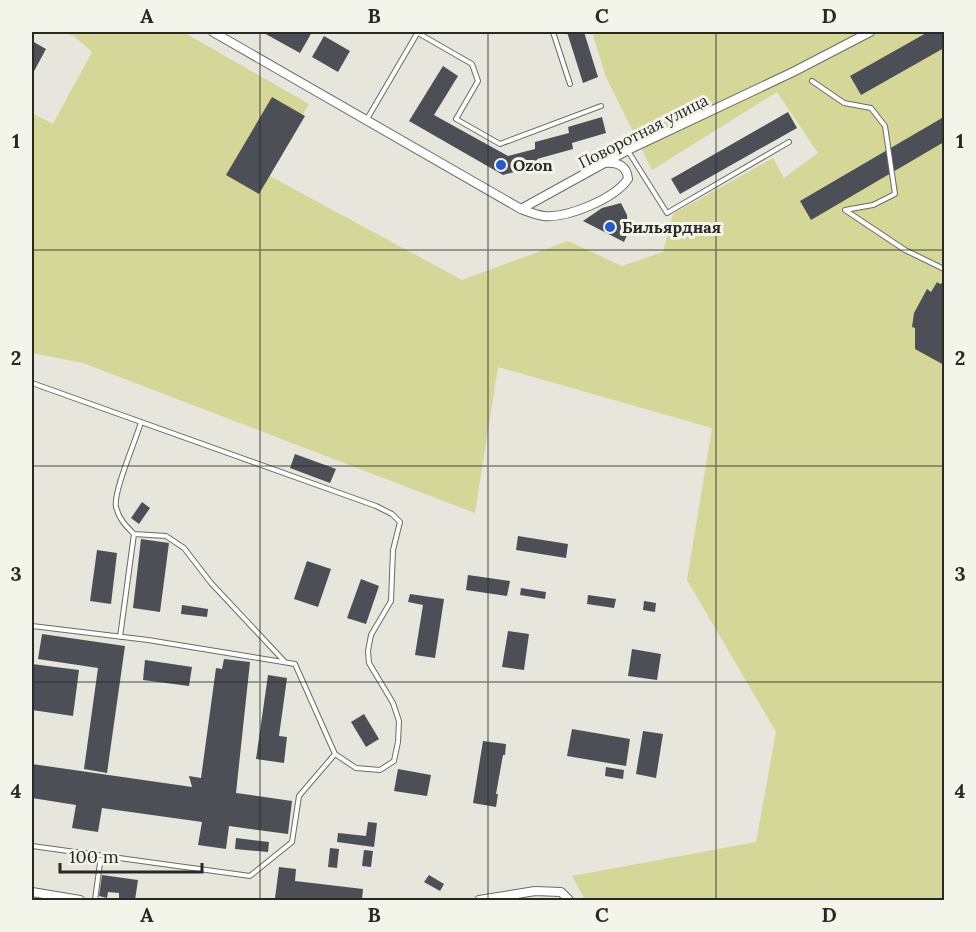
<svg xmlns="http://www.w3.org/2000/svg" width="976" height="932" font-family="Lora,serif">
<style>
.green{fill:#d4d797}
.building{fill:#4c5056}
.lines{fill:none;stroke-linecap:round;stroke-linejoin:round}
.service-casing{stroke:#6b6b63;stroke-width:6}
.minor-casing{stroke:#6b6b63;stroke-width:10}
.service{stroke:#fff;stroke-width:4}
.minor{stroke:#fff;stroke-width:8}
.grid{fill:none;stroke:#282825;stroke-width:1.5;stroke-opacity:0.55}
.poi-dot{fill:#255ac7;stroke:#f3f4ea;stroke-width:2}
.labels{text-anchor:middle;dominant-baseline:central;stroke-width:6;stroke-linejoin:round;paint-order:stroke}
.street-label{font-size:16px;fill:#282825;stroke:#f3f4ea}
.poi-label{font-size:16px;font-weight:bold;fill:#282825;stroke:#f3f4ea;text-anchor:start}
.neatline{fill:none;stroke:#282825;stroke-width:2}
.grid-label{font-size:20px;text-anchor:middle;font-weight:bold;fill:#282825}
</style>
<rect width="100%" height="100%" fill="#e6e6dd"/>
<path class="green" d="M 64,32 L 183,32 L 309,104 L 268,175 L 462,280 L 568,241 L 622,266 L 663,252 L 673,214 L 773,158 L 784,178 L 818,153 L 777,92 L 652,170 L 606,77 L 592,32 L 944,32 L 944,900 L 585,900 L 572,876 L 756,842 L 776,732 L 687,580 L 712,428 L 498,367 L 475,513 L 83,363 L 32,353 L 32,113 L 53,124 L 92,52 L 75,37 Z"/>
<path class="building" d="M 262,32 L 312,32 L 300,53 Z
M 567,32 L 584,32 L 598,77 L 583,83 Z
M 928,32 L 941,32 L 944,38 L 944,48 L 861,95 L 850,76 Z
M 324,36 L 350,51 L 338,72 L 312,57 Z
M 32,41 L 46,49 L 32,75 Z
M 443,66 L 458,76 L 434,115 L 508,156 L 535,149 L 535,142 L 569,133 L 568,127 L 602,117 L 606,133 L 572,143 L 573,149 L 537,159 L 540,165 L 503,175 L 409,121 Z
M 272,97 L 305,116 L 259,194 L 226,175 Z
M 788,112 L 797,128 L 680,194 L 671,179 Z
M 942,118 L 944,122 L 944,142 L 811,220 L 800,201 Z
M 621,203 L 627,215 L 628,233 L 624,242 L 583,221 L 602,208 Z
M 937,282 L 940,284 L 944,282 L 944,365 L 915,349 L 915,328 L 912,327 L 914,313 L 927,289 L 931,292 Z
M 295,454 L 336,469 L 330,483 L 290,468 Z
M 142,502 L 150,508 L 139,524 L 131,518 Z
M 518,536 L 568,544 L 566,558 L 516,550 Z
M 141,539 L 169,543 L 160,612 L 133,608 Z
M 97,550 L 117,553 L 111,604 L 90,601 Z
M 307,561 L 331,569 L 318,607 L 294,599 Z
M 468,575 L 510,581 L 507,596 L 466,590 Z
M 361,579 L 379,586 L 366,624 L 347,618 Z
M 521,588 L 546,592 L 545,599 L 520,595 Z
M 410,594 L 444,599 L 435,658 L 415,655 L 423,605 L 408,602 Z
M 588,595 L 616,599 L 614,608 L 587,604 Z
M 644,601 L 656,603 L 655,612 L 643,610 Z
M 182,605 L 208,609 L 207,617 L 181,614 Z
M 508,631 L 529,634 L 524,670 L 502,667 Z
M 42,634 L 125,646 L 107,773 L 84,769 L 98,668 L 38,659 Z
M 632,649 L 661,654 L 657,680 L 628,676 Z
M 224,659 L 250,662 L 236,793 L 292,801 L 288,834 L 229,826 L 226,849 L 198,845 L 202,822 L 102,808 L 98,832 L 72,828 L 76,805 L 32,798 L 32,764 L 192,787 L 189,776 L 201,778 L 216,668 L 222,669 Z
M 145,660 L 192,667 L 189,686 L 143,680 Z
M 32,664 L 79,670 L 73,716 L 32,710 Z
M 268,675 L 287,678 L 279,736 L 287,737 L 284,763 L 256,759 Z
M 364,714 L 379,739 L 366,747 L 351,722 Z
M 572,729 L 630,739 L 626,766 L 567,756 Z
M 643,731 L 663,734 L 656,778 L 636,774 Z
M 483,741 L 506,744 L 505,755 L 503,755 L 496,794 L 498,794 L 496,807 L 473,803 Z
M 606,767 L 624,770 L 623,779 L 605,776 Z
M 398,769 L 431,775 L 427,796 L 394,791 Z
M 368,822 L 377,823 L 374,847 L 337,842 L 338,833 L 366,836 Z
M 236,838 L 269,842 L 268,852 L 235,849 Z
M 330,848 L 339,849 L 337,868 L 328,867 Z
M 364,850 L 373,851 L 371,867 L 362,866 Z
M 279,867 L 296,869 L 295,881 L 363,889 L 362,900 L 300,900 L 275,898 Z
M 102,875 L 138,880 L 135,900 L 119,898 L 119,893 L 108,892 L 107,898 L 99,896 Z
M 429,875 L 444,884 L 440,891 L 424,882 Z"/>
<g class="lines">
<g class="service-casing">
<path id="service" d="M 553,32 L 570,84
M 418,33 L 472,64 L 478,81 L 456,119 L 500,144 L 601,106
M 812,81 L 844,103 L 871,108 L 885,126 L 895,194 L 873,205 L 845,210 L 905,250 L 944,269
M 367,119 L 418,32
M 628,151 L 667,213 L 789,142
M 32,383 L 376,506 L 392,514 L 400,522 L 393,550 L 391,601 L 371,635 L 368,651 L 369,663 L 393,703 L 399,721 L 398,742 L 394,761 L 380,770 L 356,768 L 335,754 L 295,664 L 148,640 L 32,626
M 134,534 L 166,536 L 184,548 L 211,583 L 285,662
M 120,637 L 134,534 C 125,525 119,519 116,507 C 113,492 136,440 141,422
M 32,846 L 250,876 L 292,842 L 299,796 L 335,754
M 95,900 L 101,856"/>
</g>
<g class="minor-casing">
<path id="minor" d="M 213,32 L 521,209 C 529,212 536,215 544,216 C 568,218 614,199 628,179 C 627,166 618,162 605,163
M 521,209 L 628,150 L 793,72 L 870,32
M 32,892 L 80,900
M 479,900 L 535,891 L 561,892 L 569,900"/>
</g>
<use href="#service" class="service"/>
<use href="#minor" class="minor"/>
</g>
<path class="grid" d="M 260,32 L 260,900M 488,32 L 488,900M 716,32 L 716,900M 32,250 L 944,250M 32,466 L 944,466M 32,682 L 944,682"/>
<g class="poi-dot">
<circle cx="501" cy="165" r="6"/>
<circle cx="610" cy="227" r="6"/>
</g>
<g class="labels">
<g class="street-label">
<text transform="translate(643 131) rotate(-27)">Поворотная улица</text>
</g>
<g class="poi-label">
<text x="513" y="165">Ozon</text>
<text x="622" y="227">Бильярдная</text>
</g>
</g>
<rect width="976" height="932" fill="none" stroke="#f3f4ea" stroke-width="66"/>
<path d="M60 863v9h142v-9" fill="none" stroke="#282825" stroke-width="3"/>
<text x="69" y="863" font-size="18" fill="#282825" stroke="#f3f4ea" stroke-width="4.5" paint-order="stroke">100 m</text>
<rect x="33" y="33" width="910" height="866" class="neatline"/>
<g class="grid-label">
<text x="147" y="23">A</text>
<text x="374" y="23">B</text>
<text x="602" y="23">C</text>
<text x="829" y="23">D</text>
<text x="16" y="148">1</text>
<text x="960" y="148">1</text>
<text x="16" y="365">2</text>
<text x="960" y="365">2</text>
<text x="16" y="581">3</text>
<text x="960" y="581">3</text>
<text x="16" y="798">4</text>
<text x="960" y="798">4</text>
<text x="147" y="922">A</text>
<text x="374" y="922">B</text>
<text x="602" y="922">C</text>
<text x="829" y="922">D</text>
</g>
</svg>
